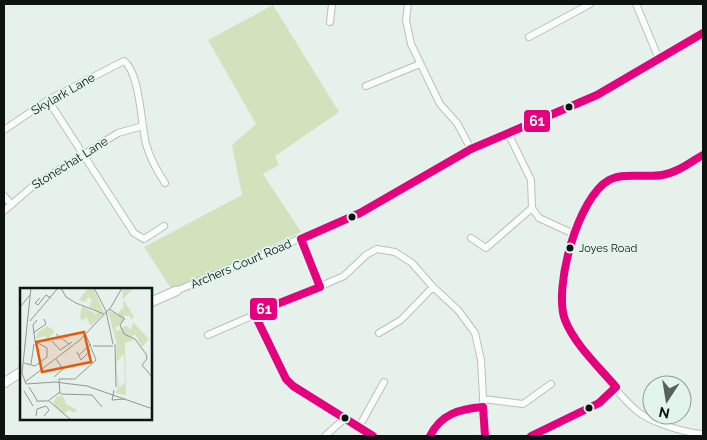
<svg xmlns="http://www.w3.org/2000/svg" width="707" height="440" font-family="Raleway,sans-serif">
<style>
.green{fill:#d2e2bd}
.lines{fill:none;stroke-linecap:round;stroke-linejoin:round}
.street-casing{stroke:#b7c0bc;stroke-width:8}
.secondary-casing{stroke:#b7c0bc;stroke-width:11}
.street{stroke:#fbfdfc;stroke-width:6}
.secondary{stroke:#fbfdfc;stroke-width:9}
.bus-1-casing{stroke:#e1f5ed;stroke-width:11}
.bus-1{stroke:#e5007d;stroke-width:8}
.bus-dot{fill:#0c1311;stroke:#e1f5ed;stroke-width:2}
.labels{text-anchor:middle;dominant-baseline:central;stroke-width:4;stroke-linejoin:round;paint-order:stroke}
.bus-label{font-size:11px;fill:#0c1311;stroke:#e1f5ed;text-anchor:start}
.street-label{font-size:12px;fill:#0c1311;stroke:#e1f5ed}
.inset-road{fill:none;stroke:#8f9894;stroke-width:1}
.view{fill:#e8590c;fill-opacity:0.15;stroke:#e8590c;stroke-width:2.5}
.inset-edge{fill:none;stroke:#0c1311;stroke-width:2.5}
.line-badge{stroke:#e1f5ed;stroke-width:2}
.badge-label{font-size:14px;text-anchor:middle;font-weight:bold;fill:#fff}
</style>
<rect width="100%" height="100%" fill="#e6f1ec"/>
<path class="green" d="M 273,5 L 339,112 L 275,156 L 279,165 L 263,174 L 301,232 L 172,290 L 144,247 L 242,195 L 232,145 L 256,124 L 208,40 Z"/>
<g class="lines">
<g class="street-casing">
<path id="street" d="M 408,4 L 406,20 L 411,44 L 440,104 L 457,123 L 471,149
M 636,4 L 659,59
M 330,22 L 332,4
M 529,37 L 590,4
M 366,86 L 420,64
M 48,100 L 134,233 L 144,239 L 164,226
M 4,130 L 48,100 L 124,61 C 140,73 141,124 146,144 C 150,158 157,171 165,183
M 508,133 L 531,180 L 532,208 L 539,218 L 574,234
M 4,196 L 11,204
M 4,211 L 33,186 L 118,133 L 143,126
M 471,238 L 486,248 L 532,208
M 301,239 L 320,287
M 176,291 L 360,213 L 471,149 L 597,95 L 703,33
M 254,313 L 286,379 L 293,386 L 373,436
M 379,333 L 401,320 L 433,287
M 208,335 L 344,276 L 366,255 L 377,249 L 395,252 L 412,263 L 433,287 L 458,310 L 475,333 L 481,360 L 485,436
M 483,399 L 523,404 L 551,384
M 359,427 L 384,382
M 701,434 C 683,432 652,423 637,411 C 620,397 573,339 565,319 C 552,287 576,214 598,190 C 616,172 636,179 659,176 C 674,174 690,162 703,155
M 325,436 L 344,419
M 430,436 C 440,412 458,409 483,407
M 531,436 L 599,403 L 616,387"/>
</g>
<g class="secondary-casing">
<path id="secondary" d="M 151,302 L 176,291
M 4,383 L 21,372"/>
</g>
<use href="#street" class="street"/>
<use href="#secondary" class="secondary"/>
<g class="bus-1-casing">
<path id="bus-1" d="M 373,436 L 293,386 L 286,379 L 254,313 L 320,287 L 301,239 L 360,213 L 471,149 L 597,95 L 703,33
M 430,436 C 441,414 459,409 483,407 L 485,436
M 531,436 L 599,403 L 616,387 C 599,367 575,345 565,320 C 553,288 578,197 609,180 C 624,172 646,178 662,175 C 677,173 690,162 703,155"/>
</g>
<use href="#bus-1" class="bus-1"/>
</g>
<g class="bus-dot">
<circle cx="569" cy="107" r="4.5"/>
<circle cx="352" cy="217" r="4.5"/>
<circle cx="570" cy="248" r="4.5"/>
<circle cx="589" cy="408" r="4.5"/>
<circle cx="345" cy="418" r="4.5"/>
</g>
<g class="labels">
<g class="bus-label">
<text x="579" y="248">Joyes Road</text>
</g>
<g class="street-label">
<text transform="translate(63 94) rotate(-30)">Skylark Lane</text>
<text transform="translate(70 163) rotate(-32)">Stonechat Lane</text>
<text transform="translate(241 264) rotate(-23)">Archers Court Road</text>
</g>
</g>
<g transform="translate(20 288)">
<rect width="132" height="132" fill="#e6f1ec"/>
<path d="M 68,0 L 73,0 L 84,25 L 80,23 L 83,26 L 71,38 L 66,29 L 63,33 L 60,30 L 62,18 L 76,26 L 78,23 L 69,19 L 72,12 L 68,9 L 66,14 L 59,12 ZM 102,0 L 114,0 L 103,11 L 114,29 L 111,32 L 110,28 L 104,28 L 104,33 L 95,40 L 97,43 L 106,37 L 111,42 L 113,34 L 129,51 L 122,59 L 115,46 L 112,49 L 107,47 L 114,52 L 105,55 L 106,107 L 95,105 L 98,101 L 95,73 L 97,57 L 88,23 L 98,26 L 103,19 L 104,25 ZM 104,66 L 105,94 L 99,100 L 96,74 ZM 27,38 L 35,43 L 28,51 L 25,48 L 16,51 L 17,45 ZM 37,108 L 43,108 L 46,116 L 57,122 L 54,125 L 49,122 L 43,126 L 33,115 Z" fill="#d2e2bd" fill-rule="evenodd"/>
<path class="inset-road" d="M 41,0 L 46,9 L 56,15 L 84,26M 74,0 L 86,23 L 93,56M 20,10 L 15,15 L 18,17 L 26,7 L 31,10M 0,19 L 10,7M 89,21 L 105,31M 104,31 L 100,37 L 104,46 L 115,51 L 126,66 L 127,71 L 122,77 L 133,90M 10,33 L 38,0M 13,45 L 26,36 L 24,31M 36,46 L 49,56M 15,53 L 13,37 L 17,32M 32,53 L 40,62 L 52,54M 95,56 L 96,99M 73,58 L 93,58M 57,64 L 61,72 L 70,63 L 67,60M 59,67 L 71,56M 4,75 L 15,78 L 27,69 L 27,60 L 16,54M 11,76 L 14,56M 34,89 L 43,81 L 36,71M 5,94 L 60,52 L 91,19 L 102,0M 6,96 L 2,85 L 11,0M 6,96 L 35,94 L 67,98 L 133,121M 9,99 L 17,112M 94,102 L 92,112 L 105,111M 4,103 L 13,118M 40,106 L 39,91 L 55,91 L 76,72 L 66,47M 41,106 L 72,107 L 82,119M 16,113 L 28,113 L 40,104M 29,113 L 51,132M 16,128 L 17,121 L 26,118 L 29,122 L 24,128"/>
<path class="view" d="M 64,44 L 71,74 L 22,84 L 16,54 Z"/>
<rect width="132" height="132" class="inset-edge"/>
</g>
<g class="line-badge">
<rect x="523" y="109" width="28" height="24" rx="5" fill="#e5007d"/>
<rect x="249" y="297" width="29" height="24" rx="5" fill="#e5007d"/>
</g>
<g class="badge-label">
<text x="537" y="126">61</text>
<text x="264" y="314">61</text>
</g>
<rect width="707" height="440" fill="none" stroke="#0c1311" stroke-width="10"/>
<g transform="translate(667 400) rotate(192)"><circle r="24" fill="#e1f5ed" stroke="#8c9b95"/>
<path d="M0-4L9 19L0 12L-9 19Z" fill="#58615e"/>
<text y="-8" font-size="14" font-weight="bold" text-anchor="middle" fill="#0c1311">N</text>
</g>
</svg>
